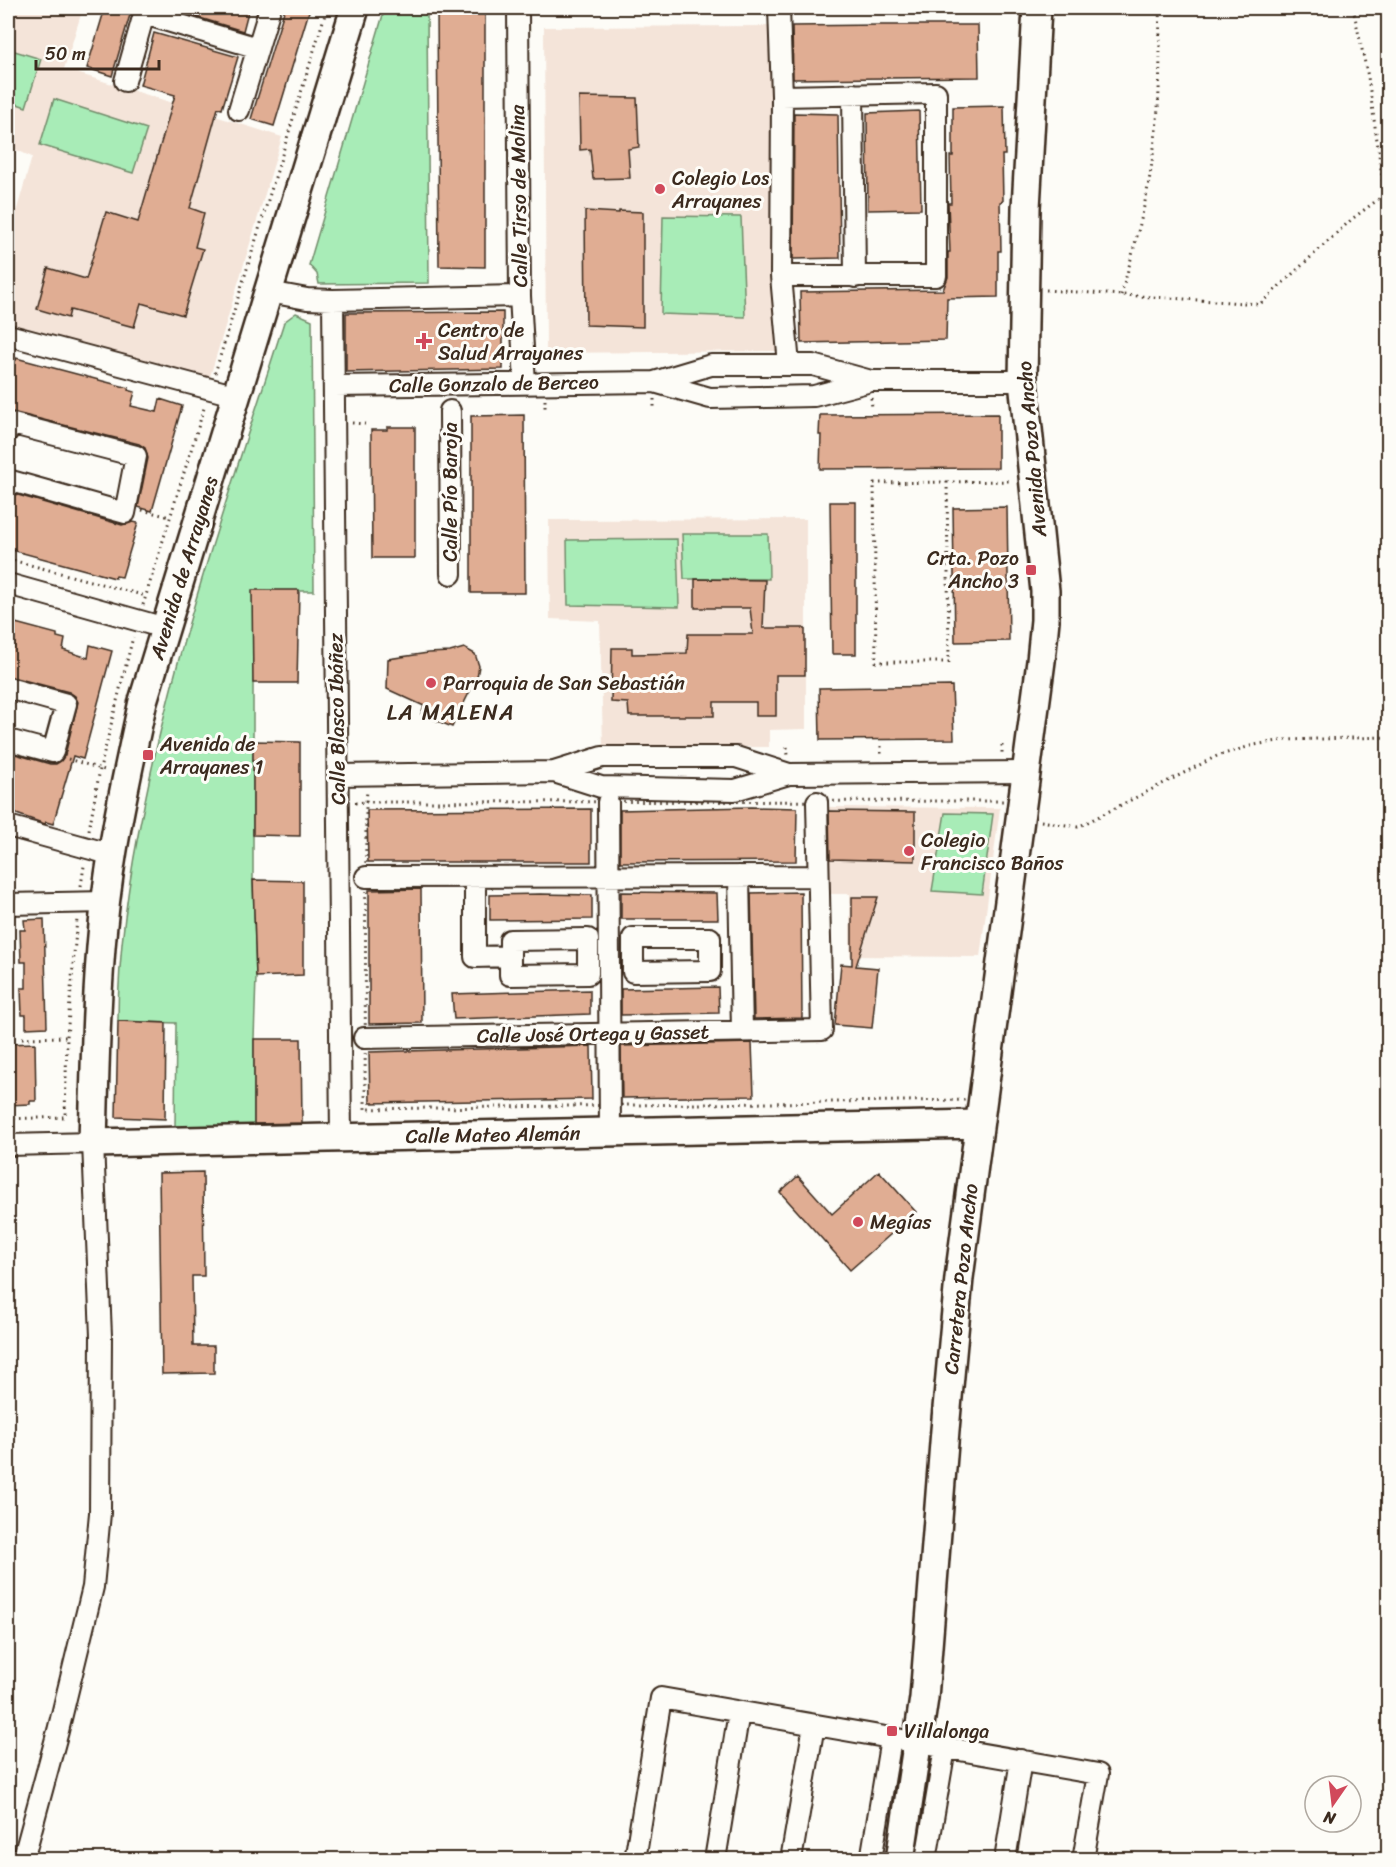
<svg xmlns="http://www.w3.org/2000/svg" width="1396" height="1867" font-family="Sriracha,sans-serif">
<style>
.built{fill:#f4e4d9}
.green{fill:#a8ecb7;stroke:#728b6a;stroke-width:1.5}
.building{fill:#e0ad93;stroke:#3b2a1e;stroke-width:1.5}
.lines{fill:none;stroke-linecap:round;stroke-linejoin:round}
.street-casing{stroke:#3b2a1e;stroke-width:24}
.secondary-casing{stroke:#3b2a1e;stroke-width:32}
.path{stroke:#3b2a1e;stroke-width:3;stroke-dasharray:1.5 4.5;stroke-linecap:butt}
.street{stroke:#fdfcf7;stroke-width:20}
.secondary{stroke:#fdfcf7;stroke-width:27}
.poi-dot{fill:#d1495b;stroke:#fdfcf7;stroke-width:2}
.labels{text-anchor:middle;dominant-baseline:central;stroke-width:6;stroke-linejoin:round;paint-order:stroke}
.poi-label{font-size:20px;fill:#3b2a1e;stroke:#fdfcf7;text-anchor:start}
.street-label{font-size:20px;fill:#3b2a1e;stroke:#fdfcf7}
.quarter-label{font-size:22px;letter-spacing:1.5px;fill:#3b2a1e;stroke:#fdfcf7}
</style>
<rect width="100%" height="100%" fill="#fdfcf7"/>
<filter id="ink" filterUnits="userSpaceOnUse"><feTurbulence type="fractalNoise" baseFrequency=".0167" numOctaves="2"/><feDisplacementMap in="SourceGraphic" scale="12" xChannelSelector="R" yChannelSelector="G"/><feConvolveMatrix kernelMatrix="1 2 1 2 8 2 1 2 1" color-interpolation-filters="sRGB"/></filter>
<g filter="url(#ink)">
<path class="built" d="M 8,8 L 83,8 L 64,69 L 282,137 L 209,380 L 8,324 L 8,240 L 32,157 L 8,146 Z
M 771,26 L 777,351 L 546,353 L 544,27 Z
M 806,519 L 806,729 L 769,730 L 769,747 L 603,747 L 600,621 L 550,619 L 549,520 Z
M 824,807 L 1000,808 L 980,957 L 850,956 L 850,894 L 824,894 Z"/>
<path class="green" d="M 385,8 L 427,8 L 429,283 L 319,284 L 317,274 L 309,265 Z
M 8,49 L 41,59 L 26,107 L 8,101 Z
M 54,99 L 147,129 L 133,173 L 40,145 Z
M 663,216 L 741,217 L 745,317 L 661,314 Z
M 296,313 L 312,320 L 314,591 L 253,591 L 253,880 L 256,977 L 254,1039 L 254,1127 L 175,1129 L 176,1023 L 118,1021 C 118,946 130,870 146,796 C 179,634 234,479 284,322 Z
M 682,534 L 768,534 L 769,579 L 684,579 Z
M 677,539 L 679,607 L 568,605 L 567,540 Z
M 945,813 L 993,814 L 982,894 L 932,891 Z"/>
<path class="building" d="M 105,8 L 132,8 L 112,76 L 87,68 Z
M 170,8 L 249,8 L 243,31 L 170,9 Z
M 285,8 L 310,8 L 274,126 L 251,119 Z
M 437,8 L 485,8 L 485,267 L 439,266 Z
M 881,25 L 978,25 L 979,77 L 793,79 L 792,26 Z
M 154,33 L 238,57 L 222,109 L 218,108 L 190,208 L 204,213 L 195,247 L 203,249 L 183,315 L 141,303 L 134,327 L 70,310 L 68,318 L 37,309 L 48,268 L 86,279 L 106,212 L 138,222 L 175,95 L 140,85 Z
M 579,97 L 637,98 L 639,147 L 628,149 L 630,178 L 593,179 L 590,149 L 580,150 Z
M 1004,106 L 1005,155 L 1002,155 L 1003,201 L 1000,202 L 1001,251 L 998,251 L 998,297 L 947,298 L 946,340 L 801,343 L 800,292 L 943,290 L 948,277 L 948,252 L 950,252 L 948,203 L 951,203 L 950,156 L 953,156 L 953,107 Z
M 919,111 L 921,209 L 868,210 L 867,113 Z
M 794,113 L 838,114 L 840,258 L 793,259 Z
M 585,211 L 619,213 L 619,211 L 643,212 L 643,327 L 586,325 Z
M 503,312 L 503,369 L 346,372 L 346,313 Z
M 8,358 L 16,360 L 16,358 L 129,388 L 128,390 L 135,392 L 131,406 L 157,412 L 160,399 L 182,406 L 152,511 L 138,507 L 148,458 L 145,448 L 139,444 L 8,411 Z
M 998,414 L 998,468 L 820,469 L 821,435 L 819,435 L 820,415 Z
M 524,415 L 525,593 L 471,593 L 471,416 Z
M 387,427 L 415,427 L 415,558 L 372,558 L 371,430 L 387,430 Z
M 11,493 L 122,525 L 133,522 L 138,523 L 122,577 L 116,576 L 115,578 L 8,549 L 8,505 Z
M 830,502 L 856,502 L 856,654 L 832,654 Z
M 1007,507 L 1009,641 L 955,642 L 953,508 Z
M 695,579 L 765,580 L 763,628 L 805,628 L 805,675 L 776,675 L 776,716 L 756,716 L 756,702 L 714,702 L 714,716 L 629,716 L 628,703 L 611,702 L 612,648 L 632,648 L 632,654 L 687,653 L 688,634 L 753,634 L 750,608 L 695,608 Z
M 252,590 L 299,590 L 297,683 L 253,683 Z
M 8,621 L 57,634 L 57,637 L 65,639 L 63,650 L 88,658 L 90,645 L 112,651 L 83,759 L 73,756 L 53,824 L 46,822 L 45,824 L 8,811 L 8,752 L 50,764 L 56,764 L 61,761 L 65,755 L 78,702 L 75,696 L 69,692 L 8,676 Z
M 464,648 L 475,654 L 479,666 L 477,677 L 452,727 L 421,714 L 424,706 L 387,689 L 388,659 L 428,653 L 450,652 Z
M 952,686 L 954,739 L 820,740 L 819,688 Z
M 253,741 L 300,742 L 300,836 L 253,835 Z
M 751,807 L 797,808 L 796,861 L 620,862 L 620,810 Z
M 591,809 L 591,862 L 368,862 L 367,810 Z
M 829,811 L 915,812 L 915,861 L 830,859 Z
M 253,880 L 303,881 L 303,975 L 256,977 Z
M 421,889 L 422,1023 L 369,1024 L 369,890 Z
M 621,892 L 717,893 L 718,919 L 621,919 Z
M 801,892 L 802,1018 L 754,1019 L 751,893 Z
M 540,894 L 592,895 L 592,919 L 490,920 L 490,895 Z
M 852,897 L 878,897 L 856,966 L 878,968 L 872,1028 L 835,1025 L 841,964 L 852,965 Z
M 44,919 L 47,1027 L 26,1028 L 26,1015 L 22,1015 L 21,988 L 26,988 L 26,962 L 21,962 L 20,930 L 25,930 L 24,920 Z
M 718,987 L 719,1013 L 621,1015 L 621,989 Z
M 590,990 L 590,1014 L 454,1019 L 452,994 Z
M 118,1021 L 166,1023 L 165,1119 L 116,1117 Z
M 254,1039 L 301,1039 L 302,1123 L 254,1124 Z
M 35,1043 L 36,1101 L 30,1101 L 30,1104 L 8,1105 L 8,1044 Z
M 752,1043 L 754,1096 L 622,1098 L 621,1046 Z
M 591,1046 L 592,1099 L 370,1103 L 369,1052 Z
M 879,1171 L 916,1212 L 850,1270 L 780,1192 L 798,1176 L 832,1214 Z
M 203,1172 L 204,1276 L 192,1276 L 193,1346 L 214,1346 L 214,1373 L 162,1374 L 159,1173 Z"/>
<g class="lines">
<g class="street-casing">
<path id="street" d="M 518,8 L 520,296 L 525,383
M 779,8 L 782,96 L 781,276 L 789,365
M 125,81 L 144,14 L 258,48
M 853,94 L 855,277
M 239,110 L 270,8
M 781,276 L 936,276 L 936,93 L 782,96
M 269,292 L 307,299 L 333,300 L 520,296
M 333,300 L 341,1138
M 8,335 L 237,396
M 654,382 L 710,398 L 814,396 L 871,381 L 1023,381
M 334,386 L 654,382 L 711,365 L 813,365 L 871,381
M 450,411 L 451,574
M 8,431 L 9,423 L 136,456 L 125,513 L 8,480
M 8,584 L 165,628
M 8,688 L 66,704 L 53,752 L 8,740
M 554,772 L 601,787 L 735,790 L 789,774 L 1026,772
M 338,775 L 554,772 L 602,757 L 736,757 L 789,774
M 608,802 L 610,1132
M 8,826 L 113,855
M 739,876 L 742,1031
M 366,877 L 818,876
M 475,877 L 475,957 L 510,956
M 8,904 L 106,902
M 633,938 L 710,938 L 710,971 L 633,972 Z
M 588,939 L 588,974 L 510,975 L 510,940 Z
M 364,1038 L 822,1030 L 817,802
M 8,1145 L 93,1143 L 101,1336 L 100,1513 L 93,1587 L 58,1731 L 23,1860
M 635,1860 L 661,1698 L 1098,1774 L 1083,1860
M 715,1860 L 739,1712
M 791,1860 L 814,1725
M 871,1860 L 891,1739
M 926,1860 L 945,1748
M 1005,1860 L 1021,1760"/>
</g>
<g class="secondary-casing">
<path id="secondary" d="M 355,8 L 143,701 C 127,775 110,850 103,925 C 96,997 95,1070 93,1143 L 978,1124
M 900,1860 L 924,1698 L 945,1430 L 959,1278 L 1041,661 L 1045,620 L 1045,591 L 1023,381 L 1026,208 L 1037,8"/>
</g>
<path class="path" d="M 1353,8 L 1368,77 L 1388,218
M 1046,290 L 1260,304 L 1352,219 L 1388,192
M 1121,295 C 1134,249 1147,202 1153,155 C 1160,106 1161,57 1159,8
M 215,373 L 327,8
M 871,398 L 872,408
M 654,399 L 654,409
M 545,400 L 545,410
M 352,423 L 365,424
M 947,482 L 949,662 L 876,662 L 874,483 Z
M 947,482 L 1011,481
M 142,510 L 170,517
M 8,559 L 146,596
M 143,605 L 205,405
M 1002,745 L 1002,755
M 881,746 L 881,758
M 787,747 L 788,755
M 68,759 L 108,771
M 1009,801 L 969,1100 L 365,1109 L 366,802 Z
M 355,803 L 366,802 L 367,791
M 1041,821 L 1078,827 L 1217,756 L 1254,745 L 1285,740 L 1388,737
M 89,830 L 100,769 L 133,637
M 81,886 L 84,866
M 22,1038 L 67,1037
M 8,1119 L 65,1117 L 67,1037 L 77,919"/>
<use href="#street" class="street"/>
<use href="#secondary" class="secondary"/>
</g>
</g>
<g class="poi-dot">
<circle cx="660" cy="189" r="6"/>
<path d="M421 332h6v6h6v6h-6v6h-6v-6h-6v-6h6z"/>
<rect x="1025" y="564" width="12" height="12" rx="3"/>
<circle cx="431" cy="683" r="6"/>
<rect x="142" y="749" width="12" height="12" rx="3"/>
<circle cx="909" cy="851" r="6"/>
<circle cx="858" cy="1222" r="6"/>
<rect x="886" y="1725" width="12" height="12" rx="3"/>
</g>
<g class="labels">
<g class="poi-label">
<text x="672" y="178">Colegio Los<tspan x="672" dy="23">Arrayanes</tspan></text>
<text x="438" y="330">Centro de<tspan x="438" dy="23">Salud Arrayanes</tspan></text>
<text x="1019" y="558" text-anchor="end">Crta. Pozo<tspan x="1019" dy="23">Ancho 3</tspan></text>
<text x="443" y="683">Parroquia de San Sebastián</text>
<text x="160" y="744">Avenida de<tspan x="160" dy="23">Arrayanes 1</tspan></text>
<text x="921" y="840">Colegio<tspan x="921" dy="23">Francisco Baños</tspan></text>
<text x="870" y="1222">Megías</text>
<text x="904" y="1731">Villalonga</text>
</g>
<g class="street-label">
<text transform="translate(519 196) rotate(-91)">Calle Tirso de Molina</text>
<text transform="translate(494 384) rotate(-1)">Calle Gonzalo de Berceo</text>
<text transform="translate(1032 449) rotate(-95)">Avenida Pozo Ancho</text>
<text transform="translate(450 492) rotate(-90)">Calle Pío Baroja</text>
<text transform="translate(184 568) rotate(-73)">Avenida de Arrayanes</text>
<text transform="translate(337 719) rotate(-91)">Calle Blasco Ibáñez</text>
<text transform="translate(593 1034) rotate(-1)">Calle José Ortega y Gasset</text>
<text transform="translate(493 1135) rotate(-1)">Calle Mateo Alemán</text>
<text transform="translate(961 1279) rotate(-84)">Carretera Pozo Ancho</text>
</g>
<g class="quarter-label">
<text x="451" y="712">LA MALENA</text>
</g>
</g>
<rect width="1396" height="1867" fill="none" stroke="#fdfcf7" stroke-width="30"/>
<rect x="15" y="15" width="1366" height="1837" fill="none" stroke="#3b2a1e" stroke-width="2" filter="url(#ink)"/>
<g transform="translate(1333 1804) rotate(194)"><circle r="28" fill="#fdfcf7" stroke="#afa8a0" stroke-width="1.5"/>
<path d="M0-4.5L10 22L0 15L-10 22Z" fill="#d1495b"/>
<text y="-9" font-size="16" font-weight="bold" text-anchor="middle" fill="#3b2a1e">N</text>
</g>
<path d="M36 60v9h123v-9" fill="none" stroke="#3b2a1e" stroke-width="3"/>
<text x="45" y="60" font-size="18" fill="#3b2a1e" stroke="#fdfcf7" stroke-width="4.5" paint-order="stroke">50 m</text>
</svg>
